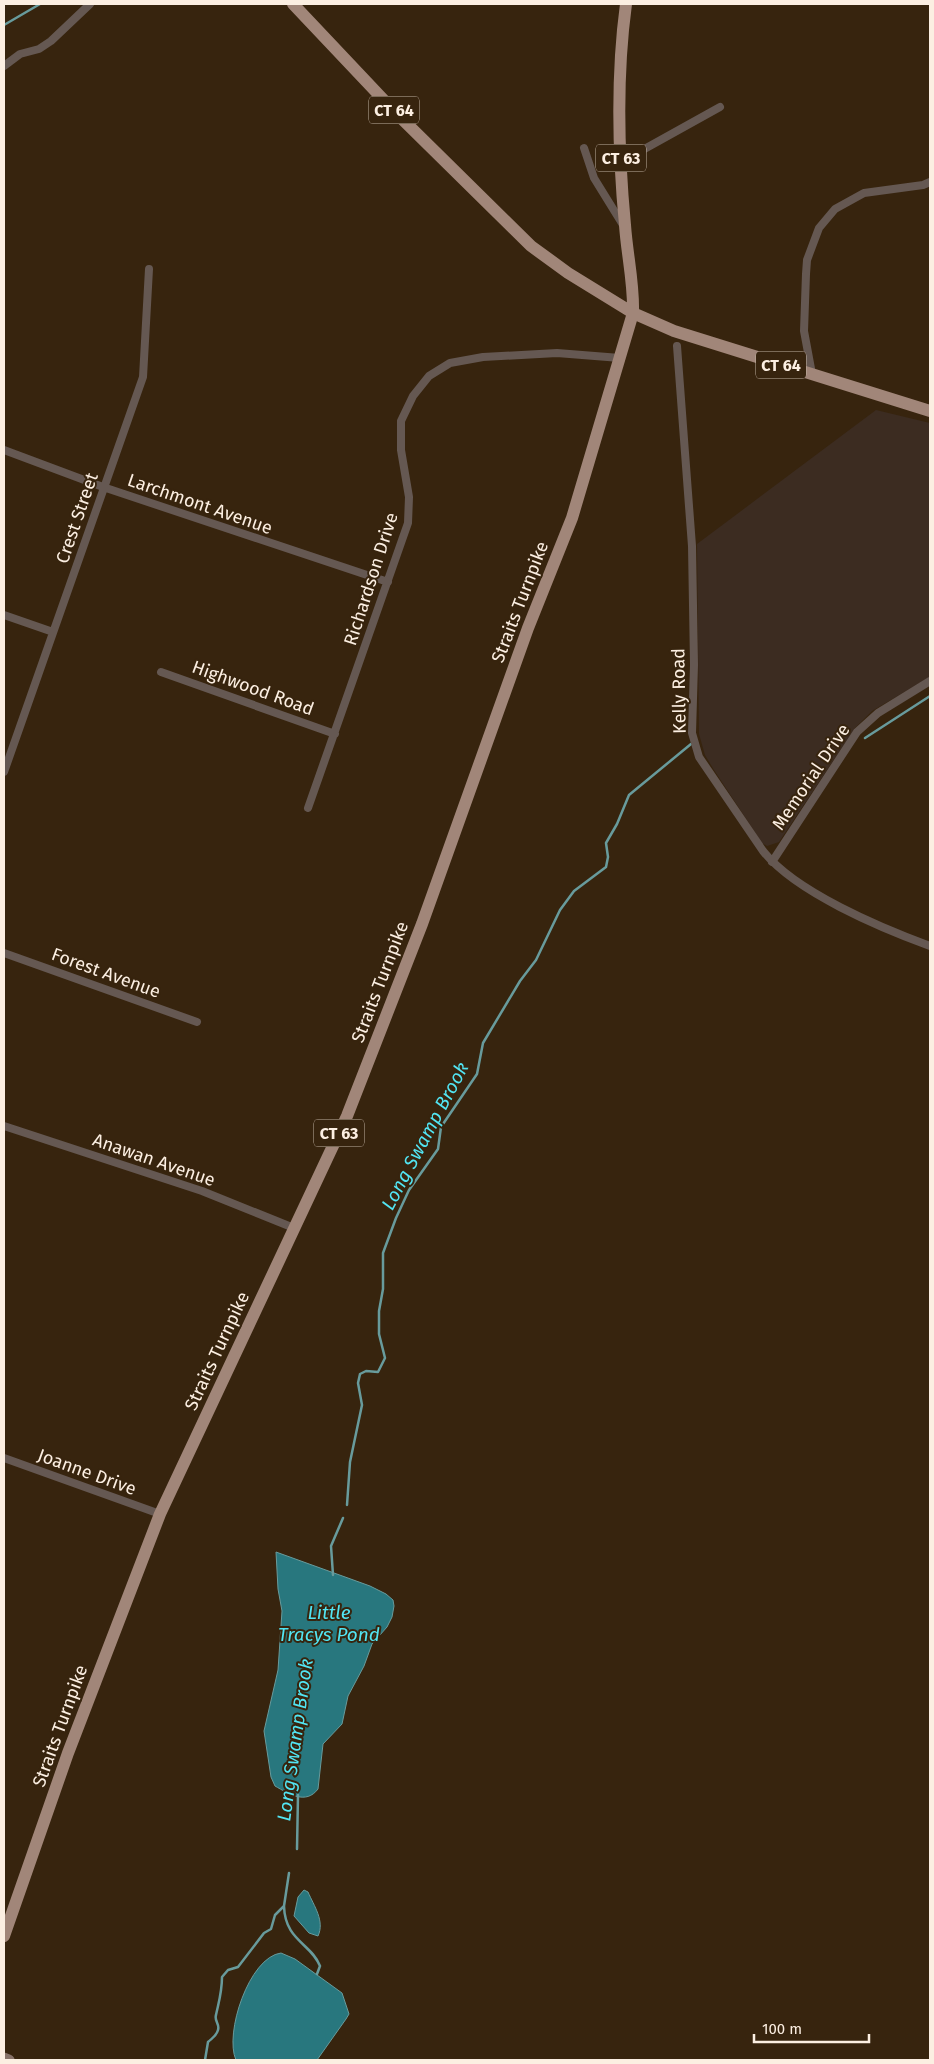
<svg xmlns="http://www.w3.org/2000/svg" width="934" height="2064" font-family="'Fira Sans',sans-serif">
<style>
.education{fill:#3c2c21}
.water{fill:#28777e;stroke:#689b9c}
.lines{fill:none;stroke-linecap:round;stroke-linejoin:round}
.stream{stroke:#689b9c;stroke-width:2.5}
.street{stroke:#655852;stroke-width:8}
.secondary{stroke:#877268;stroke-width:11}
.primary{stroke:#a18679;stroke-width:12}
.labels{text-anchor:middle;dominant-baseline:central;stroke-width:4;stroke-linejoin:round;paint-order:stroke}
.shield{fill:#37240e;stroke:#c1b2a2;stroke-width:1}
.shield-label{font-size:16px;font-weight:bold;fill:#fcefe2}
.street-label{font-size:18px;fill:#fcefe2;stroke:#37240e}
.water-label{font-size:19px;font-style:italic;fill:#52e5f3;stroke:#37240e}
</style>
<rect width="100%" height="100%" fill="#37240e"/>
<path class="education" d="M 876,410 L 930,423 L 930,677 L 872,711 L 855,728 L 779,842 L 767,846 L 762,843 L 714,770 L 705,755 L 699,734 L 697,544 Z"/>
<path class="water" d="M 276,1552 L 370,1586 L 386,1594 L 393,1600 L 394,1606 L 392,1617 L 387,1627 L 372,1644 L 364,1666 L 348,1696 L 342,1724 L 323,1744 L 318,1789 C 306,1805 289,1794 275,1786 L 271,1777 L 264,1731 L 278,1670 L 282,1611 L 278,1589 Z
M 304,1890 L 308,1892 C 314,1906 325,1921 318,1936 L 309,1933 L 294,1916 L 298,1897 Z
M 281,1953 L 295,1959 L 342,1993 L 349,2014 L 346,2019 L 317,2060 L 236,2060 C 224,2034 249,1957 281,1953 Z"/>
<g class="lines">
<path class="stream" d="M 4,25 L 40,4
M 865,738 L 930,696
M 347,1505 L 350,1462 L 362,1405 L 358,1383 L 360,1374 L 366,1371 L 378,1372 L 385,1358 L 379,1334 L 379,1311 L 383,1289 L 383,1253 L 396,1218 L 409,1190 L 438,1149 L 441,1127 L 477,1074 L 483,1043 L 520,981 L 536,960 L 560,910 L 574,891 L 606,867 L 608,857 L 606,843 L 617,824 L 629,795 L 691,744
M 333,1575 L 331,1546 L 343,1518
M 297,1849 L 298,1795
M 284,1906 C 285,1941 311,1943 320,1966 L 317,1974
M 205,2060 L 208,2042 C 212,2038 216,2037 218,2030 C 220,2024 214,2021 216,2015 C 219,2001 222,1992 222,1977 L 228,1970 L 238,1967 L 264,1933 L 271,1929 L 275,1915 L 284,1906 L 289,1873"/>
<path class="street" d="M 4,66 L 20,54 L 39,49 L 51,41 L 90,4
M 584,148 L 594,178 L 623,225
M 621,162 L 720,107
M 677,346 L 692,546 L 694,665 L 692,733 L 699,757 L 763,851 C 795,892 881,928 930,946
M 812,374 L 804,331 L 806,274 L 807,260 L 819,228 L 835,209 L 864,193 L 923,185 L 930,182
M 4,450 L 103,487 L 388,582
M 4,615 L 53,632
M 161,672 L 335,734
M 4,772 L 143,377 L 149,269
M 308,808 L 408,523 L 409,497 L 401,450 L 401,421 L 413,396 L 429,376 L 450,363 L 483,357 L 557,353 L 620,358
M 772,862 L 857,732 L 878,713 L 930,681
M 4,953 L 197,1022
M 4,1126 L 202,1191 L 294,1228
M 4,1458 L 160,1514"/>
<path class="secondary" d="M 4,2058 L 9,2060"/>
<path class="primary" d="M 293,4 L 397,114 L 531,246 L 568,273 L 633,313 L 674,331 L 930,411
M 4,1936 L 68,1753 L 160,1514 L 347,1116 L 422,924 L 528,628 L 572,518 L 633,313 C 634,283 627,255 625,225 C 618,151 616,78 626,4"/>
</g>
<g class="labels">
<g class="shield">
<rect x="369" y="96.5" width="50" height="27" rx="4"/>
<rect x="596" y="144.5" width="50" height="27" rx="4"/>
<rect x="756" y="351.5" width="50" height="27" rx="4"/>
<rect x="314" y="1119.5" width="50" height="27" rx="4"/>
</g>
<g class="shield-label">
<text x="394" y="110">CT 64</text>
<text x="621" y="158">CT 63</text>
<text x="781" y="365">CT 64</text>
<text x="339" y="1133">CT 63</text>
</g>
<g class="street-label">
<text transform="translate(200 504) rotate(19)">Larchmont Avenue</text>
<text transform="translate(77 518) rotate(-71)">Crest Street</text>
<text transform="translate(371 579) rotate(-72)">Richardson Drive</text>
<text transform="translate(520 602) rotate(-69)">Straits Turnpike</text>
<text transform="translate(253 688) rotate(20)">Highwood Road</text>
<text transform="translate(679 691) rotate(-91)">Kelly Road</text>
<text transform="translate(811 777) rotate(-56)">Memorial Drive</text>
<text transform="translate(106 973) rotate(20)">Forest Avenue</text>
<text transform="translate(380 982) rotate(-69)">Straits Turnpike</text>
<text transform="translate(154 1160) rotate(19)">Anawan Avenue</text>
<text transform="translate(217 1351) rotate(-65)">Straits Turnpike</text>
<text transform="translate(87 1472) rotate(20)">Joanne Drive</text>
<text transform="translate(60 1726) rotate(-70)">Straits Turnpike</text>
</g>
<g class="water-label">
<text transform="translate(425 1136) rotate(-62)">Long Swamp Brook</text>
<text x="329" y="1612">Little<tspan x="329" dy="22">Tracys Pond</tspan></text>
<text transform="translate(295 1740) rotate(-82)">Long Swamp Brook</text>
</g>
</g>
<rect width="934" height="2064" fill="none" stroke="#fcefe2" stroke-width="10"/>
<path d="M754 2034v8h115v-8" fill="none" stroke="#fcefe2" stroke-width="2.5"/>
<text x="762" y="2034" font-size="15" fill="#fcefe2" stroke="#37240e" stroke-width="4" paint-order="stroke">100 m</text>
</svg>
